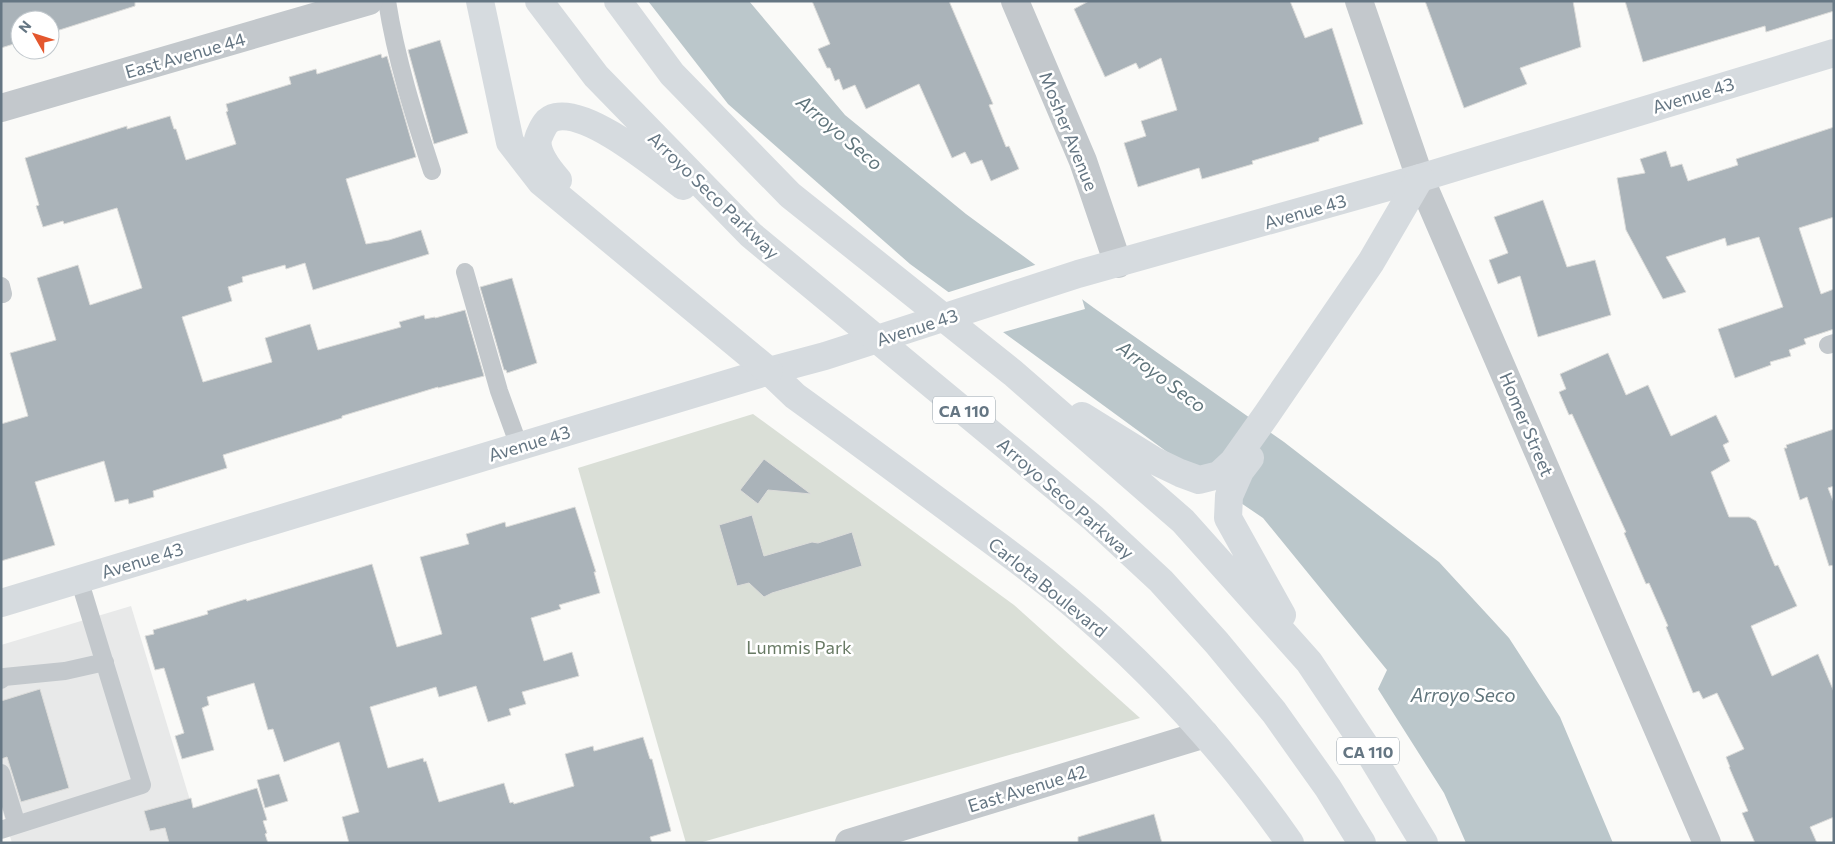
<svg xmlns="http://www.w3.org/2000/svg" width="1835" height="844" font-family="Commissioner,sans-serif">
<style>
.built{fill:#e8e9e9}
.green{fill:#dadfd7}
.water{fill:#bbc7cb}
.pier{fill:#fafaf8}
.building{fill:#aab3b9;stroke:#dcdcda}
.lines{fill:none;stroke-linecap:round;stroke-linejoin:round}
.lane{stroke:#c3c8cc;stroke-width:18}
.street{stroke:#c3c8cc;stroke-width:28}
.secondary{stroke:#d6dbdf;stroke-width:28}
.highway{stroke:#d6dbdf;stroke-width:28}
.labels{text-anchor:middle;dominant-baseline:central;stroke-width:5;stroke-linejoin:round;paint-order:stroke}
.shield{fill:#fff;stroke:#939fa8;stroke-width:1}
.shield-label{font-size:16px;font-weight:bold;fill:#657683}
.street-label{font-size:18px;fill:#657683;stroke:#fff}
.park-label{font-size:18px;fill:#687a64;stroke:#fff}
.water-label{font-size:19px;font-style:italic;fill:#60757c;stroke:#fff}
</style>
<rect width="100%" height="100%" fill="#fafaf8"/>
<path class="built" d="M 131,606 L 203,843 L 12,843 L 1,806 L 1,645 Z"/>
<path class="green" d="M 753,414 L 1014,605 L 1140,718 L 699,843 L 686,843 L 578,468 Z"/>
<path class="water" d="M 648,1 L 749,1 L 845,115 L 966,214 L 1094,308 L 1284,442 L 1439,562 L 1509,638 L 1560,717 L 1613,843 L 1466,843 L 1444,793 L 1378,689 L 1387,670 L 1263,518 L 1185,465 L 910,264 L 728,104 Z"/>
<path class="pier" d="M 1038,264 L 1081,295 L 1085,309 L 1000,333 L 946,293 Z"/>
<path class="building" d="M 1,1 L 135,1 L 135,6 L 50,33 L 50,20 L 20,20 L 20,42 L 1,48 Z
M 812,1 L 949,1 L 993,104 L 989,105 L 1006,147 L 1009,146 L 1019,169 L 991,181 L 982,160 L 971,164 L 965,152 L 952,158 L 919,84 L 866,109 L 855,85 L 843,90 L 839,79 L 835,81 L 830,68 L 827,68 L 818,49 L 830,44 Z
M 1089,1 L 1290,1 L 1305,38 L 1332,28 L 1363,124 L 1319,138 L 1319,141 L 1252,161 L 1253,164 L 1202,179 L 1199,168 L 1138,187 L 1124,143 L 1146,136 L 1141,121 L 1177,110 L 1161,58 L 1139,69 L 1136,63 L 1105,77 L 1074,9 Z
M 1425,1 L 1573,1 L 1581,47 L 1520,68 L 1527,84 L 1464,108 Z
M 1625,1 L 1834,1 L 1834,11 L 1766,32 L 1765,26 L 1643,62 Z
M 440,40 L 468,133 L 434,144 L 408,50 Z
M 381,54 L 382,58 L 387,56 L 416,157 L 346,179 L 366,244 L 389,240 L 421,230 L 429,254 L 313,290 L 305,263 L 286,269 L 285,265 L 242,277 L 243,282 L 228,287 L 232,301 L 182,317 L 203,382 L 272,362 L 265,338 L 310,324 L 318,350 L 401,327 L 399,322 L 424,315 L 425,319 L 435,317 L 435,318 L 465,310 L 484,376 L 438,388 L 438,387 L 342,416 L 342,418 L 223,455 L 227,468 L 153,491 L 154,497 L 129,504 L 128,499 L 115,502 L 104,461 L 35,482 L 55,545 L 1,561 L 1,424 L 28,416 L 10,353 L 56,340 L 37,278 L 78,265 L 90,305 L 142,288 L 117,208 L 64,224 L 63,221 L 43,227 L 36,206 L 39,205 L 25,158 L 127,126 L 127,129 L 170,116 L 174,129 L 176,129 L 186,160 L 236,144 L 226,112 L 228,111 L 226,104 L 291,84 L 289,77 L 316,69 L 317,74 Z
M 1834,127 L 1834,217 L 1799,228 L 1821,294 L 1834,289 L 1834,329 L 1804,339 L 1806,344 L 1789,350 L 1791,356 L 1770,362 L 1771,365 L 1735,378 L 1718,329 L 1783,307 L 1759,237 L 1727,246 L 1725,238 L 1666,257 L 1686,292 L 1663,299 L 1626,230 L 1617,178 L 1645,173 L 1640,159 L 1666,151 L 1671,167 L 1682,164 L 1688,181 L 1738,165 L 1736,159 Z
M 1543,200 L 1567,267 L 1595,260 L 1611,315 L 1538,337 L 1520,276 L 1498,284 L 1489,260 L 1508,253 L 1494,217 Z
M 512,278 L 537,363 L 507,373 L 506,370 L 504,370 L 480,287 Z
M 1608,353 L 1626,395 L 1648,385 L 1671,436 L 1716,415 L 1729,442 L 1723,445 L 1730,461 L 1711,472 L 1729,517 L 1749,517 L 1756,521 L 1775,566 L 1778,565 L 1797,606 L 1751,626 L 1772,676 L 1818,654 L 1834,692 L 1834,817 L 1810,827 L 1817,843 L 1755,843 L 1742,813 L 1748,811 L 1729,767 L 1730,767 L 1726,757 L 1744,749 L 1717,693 L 1703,699 L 1699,691 L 1693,693 L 1666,627 L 1668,626 L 1649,583 L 1646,584 L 1624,533 L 1626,532 L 1572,414 L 1569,415 L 1559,392 L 1566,389 L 1560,374 Z
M 1834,429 L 1834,486 L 1828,488 L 1834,503 L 1834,565 L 1829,566 L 1807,497 L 1800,500 L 1784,448 L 1787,448 L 1786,445 Z
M 764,459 L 811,494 L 768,490 L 758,504 L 740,490 Z
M 575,507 L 596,572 L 594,572 L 600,593 L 559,605 L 561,609 L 531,618 L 544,661 L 572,652 L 579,676 L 522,692 L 526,704 L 509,709 L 511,715 L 488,722 L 476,686 L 439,697 L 436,687 L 370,707 L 388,768 L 423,758 L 424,762 L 426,761 L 439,802 L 504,783 L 510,803 L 513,802 L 514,804 L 574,786 L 565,754 L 593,746 L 594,751 L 643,737 L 650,759 L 652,759 L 671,831 L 650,837 L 652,843 L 349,843 L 342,817 L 359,812 L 339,742 L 284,762 L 273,729 L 268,730 L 254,683 L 207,697 L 209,705 L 202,708 L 214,750 L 182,759 L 175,736 L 184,733 L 164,668 L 155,670 L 145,636 L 154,634 L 153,630 L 208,614 L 207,611 L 246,599 L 247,601 L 372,564 L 397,647 L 442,634 L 420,557 L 469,544 L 466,534 L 505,522 L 506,527 Z
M 752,515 L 764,556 L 812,542 L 818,543 L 852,532 L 862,566 L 772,593 L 764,597 L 749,583 L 737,586 L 719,525 Z
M 40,689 L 69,788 L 21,802 L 7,757 L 1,759 L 1,701 Z
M 279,774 L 288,801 L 265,808 L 257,780 Z
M 257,788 L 267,820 L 263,821 L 267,833 L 265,834 L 268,843 L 169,843 L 165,828 L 150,831 L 144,811 L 191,798 L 193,808 Z
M 1154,814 L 1162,843 L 1078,843 L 1078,837 Z"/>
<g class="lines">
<path class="lane" d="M 387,1 C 396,59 414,116 432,171
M 465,272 L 499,391 L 519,446
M 1,286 L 3,294 L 1,294
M 1828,345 L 1834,343
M 1,680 L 4,677 L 65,671 L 105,662
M 1,773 L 17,825
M 1,830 L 142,785 L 79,579"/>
<path class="street" d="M 1015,1 L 1083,161 L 1118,264
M 1359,1 L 1420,178 L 1707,843
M 1,108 L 369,1
M 849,843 L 1205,734"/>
<path class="secondary" d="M 769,371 L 795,396 C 849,435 903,475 957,515 C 994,543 1033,570 1068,600 C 1152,670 1227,753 1290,843
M 1,603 L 769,371 L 825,356 L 1078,274 L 1420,178 L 1834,53"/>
<path class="highway" d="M 480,1 L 510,142 L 541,182 L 769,371
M 539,1 L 596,76 L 751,235 L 1093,518 L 1161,581 L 1217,643 L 1274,712 L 1328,788 L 1362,843
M 618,1 L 672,74 L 790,195 L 1013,373 L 1183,521 L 1309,662 L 1364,744 L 1424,843
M 558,180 C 549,170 533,150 539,136 C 543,127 546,119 556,117 C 590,110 656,166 683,186
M 1082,416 L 1153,460 L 1180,473 L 1199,480 L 1219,475 L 1233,462 L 1267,414 L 1371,262 L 1420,178
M 1250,458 L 1240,471 L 1229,496 L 1228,518 L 1282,615"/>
</g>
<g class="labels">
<g class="shield">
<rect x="933" y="396.5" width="62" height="27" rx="4"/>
<rect x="1337" y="737.5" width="62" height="27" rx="4"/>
</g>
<g class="shield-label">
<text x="964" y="410">CA 110</text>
<text x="1368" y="751">CA 110</text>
</g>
<g class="street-label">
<text transform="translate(185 55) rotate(-16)">East Avenue 44</text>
<text transform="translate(1693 95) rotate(-17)">Avenue 43</text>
<text transform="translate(1069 131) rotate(68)">Mosher Avenue</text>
<text transform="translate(714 195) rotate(44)">Arroyo Seco Parkway</text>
<text transform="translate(1305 211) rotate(-16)">Avenue 43</text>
<text transform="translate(917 327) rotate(-18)">Avenue 43</text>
<text transform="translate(1527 424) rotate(67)">Homer Street</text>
<text transform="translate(529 443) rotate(-17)">Avenue 43</text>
<text transform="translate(1066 498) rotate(41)">Arroyo Seco Parkway</text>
<text transform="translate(142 560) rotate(-17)">Avenue 43</text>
<text transform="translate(1048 587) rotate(39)">Carlota Boulevard</text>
<text transform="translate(1027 788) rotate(-17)">East Avenue 42</text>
</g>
<g class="park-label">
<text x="799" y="647">Lummis Park</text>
</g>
<g class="water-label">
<text transform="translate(840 132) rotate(40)">Arroyo Seco</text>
<text transform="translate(1162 376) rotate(37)">Arroyo Seco</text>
<text x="1463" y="694">Arroyo Seco</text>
</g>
</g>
<rect width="1835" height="844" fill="none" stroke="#657683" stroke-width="5"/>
<g transform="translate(35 35) rotate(309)"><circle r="24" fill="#ffffff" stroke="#c1c8cd"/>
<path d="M0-4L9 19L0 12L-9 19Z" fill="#e4572e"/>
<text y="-8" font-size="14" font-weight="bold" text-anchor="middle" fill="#657683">N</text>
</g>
</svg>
